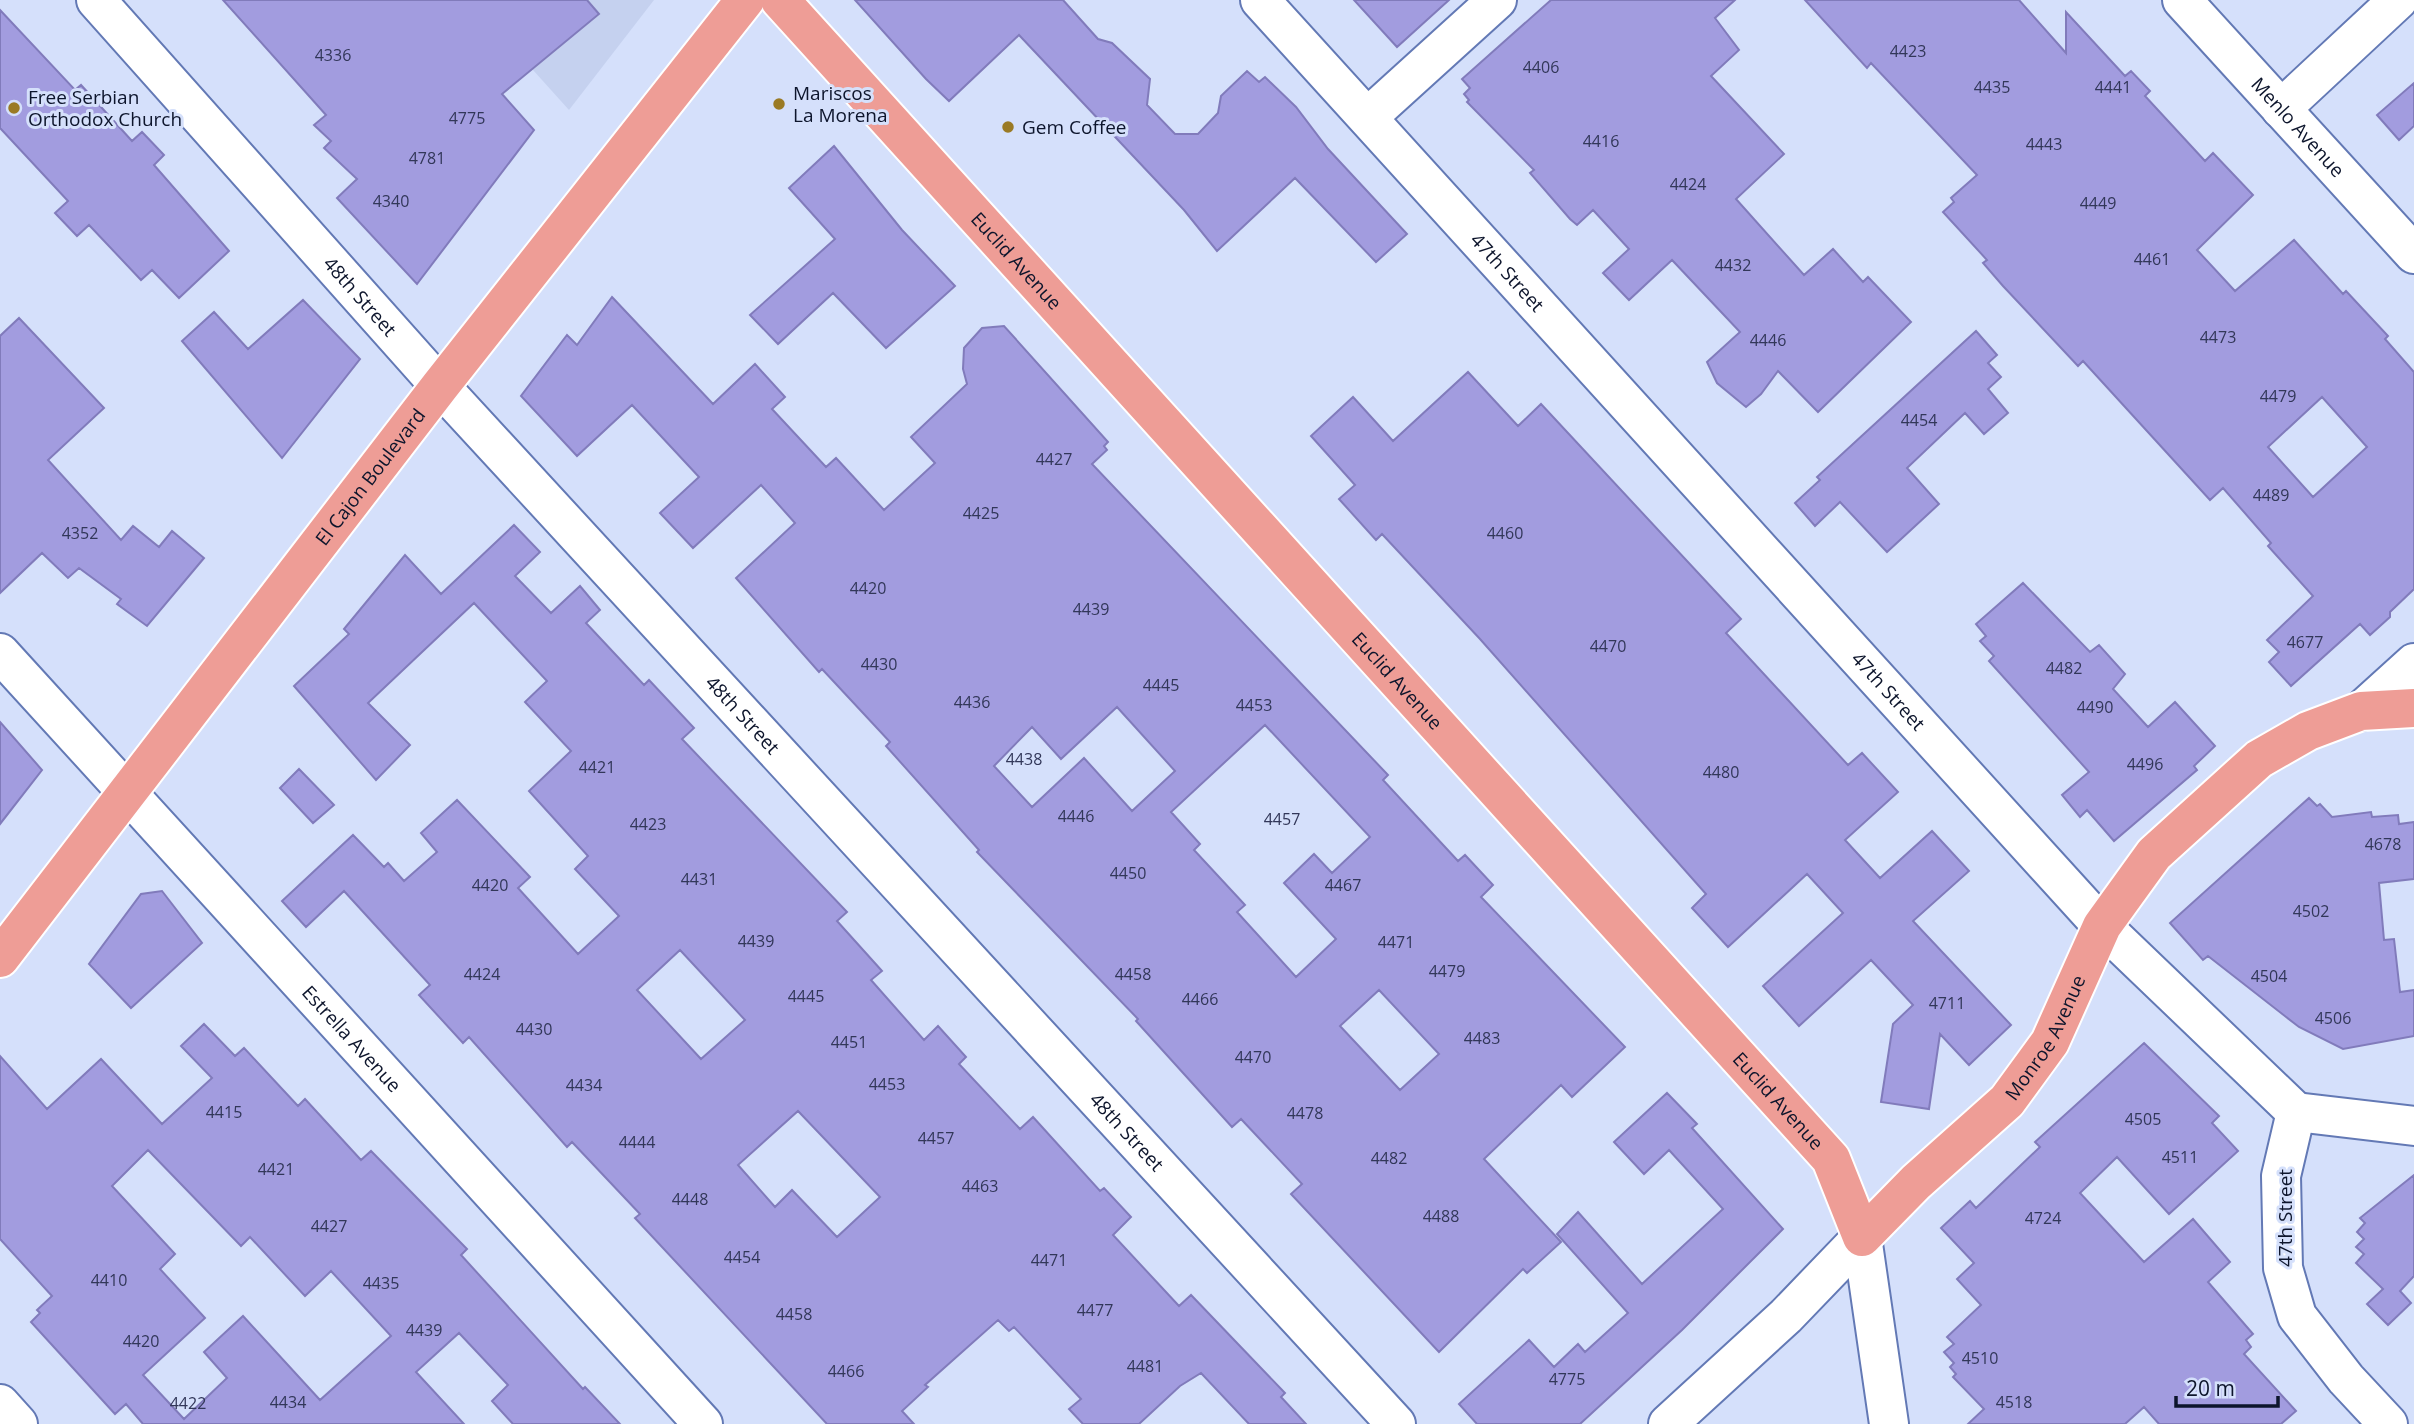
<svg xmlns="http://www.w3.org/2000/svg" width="2414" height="1424" font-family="'Open Sans',sans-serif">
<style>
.built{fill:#c5d1ef}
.building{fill:#a29cdf;stroke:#817bbb;stroke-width:2;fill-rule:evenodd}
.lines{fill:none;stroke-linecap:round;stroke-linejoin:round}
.minor-casing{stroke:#6379b5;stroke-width:42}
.major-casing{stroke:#fff;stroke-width:42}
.minor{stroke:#fff;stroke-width:38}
.major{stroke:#ee9d96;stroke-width:38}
.poi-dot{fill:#9a7a24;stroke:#d5e0fb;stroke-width:2.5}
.labels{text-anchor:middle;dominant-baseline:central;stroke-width:6;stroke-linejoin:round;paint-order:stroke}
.number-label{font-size:16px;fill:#323759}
.poi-label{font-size:19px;fill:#0d152c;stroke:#d5e0fb;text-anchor:start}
.street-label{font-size:19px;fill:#0d152c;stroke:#d5e0fb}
</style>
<rect width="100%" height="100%" fill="#d5e0fb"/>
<path class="built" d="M 470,0 L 654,0 L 569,110 Z"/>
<path class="building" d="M 223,0 L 587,0 L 599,14 L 502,94 L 534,130 L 417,284 L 337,198 L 357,179 L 324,148 L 331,141 L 314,125 L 326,115 Z
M 855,0 L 1063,0 L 1098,39 L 1112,43 L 1150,79 L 1147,105 L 1175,134 L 1198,134 L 1218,113 L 1221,96 L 1247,71 L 1259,82 L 1265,77 L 1296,107 L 1328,149 L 1407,234 L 1376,262 L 1295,178 L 1217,251 L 1184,210 L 1019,35 L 949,101 L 926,79 Z
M 1354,0 L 1449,0 L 1397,47 Z
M 1551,0 L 1735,0 L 1715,18 L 1739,50 L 1711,76 L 1784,154 L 1736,199 L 1804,275 L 1833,249 L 1863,282 L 1868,277 L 1911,322 L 1818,412 L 1778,371 L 1761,394 L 1746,407 L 1717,383 L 1707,362 L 1740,332 L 1672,260 L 1629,300 L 1603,273 L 1629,249 L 1593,210 L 1577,225 L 1570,219 L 1530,173 L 1534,170 L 1467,102 L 1469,100 L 1464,94 L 1470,88 L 1462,79 Z
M 1805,0 L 2019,0 L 2066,53 L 2066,12 L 2125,76 L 2131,71 L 2150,91 L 2145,96 L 2205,161 L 2213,153 L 2253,195 L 2197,250 L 2235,291 L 2294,240 L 2343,294 L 2346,291 L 2388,336 L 2385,339 L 2414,372 L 2414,589 L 2390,612 L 2390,617 L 2370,635 L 2360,624 L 2291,686 L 2269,662 L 2279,652 L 2267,640 L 2313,596 L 2268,546 L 2271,543 L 2223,488 L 2210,500 L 2083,361 L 2078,366 L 2003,286 L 1983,263 L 1987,260 L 1943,212 L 1954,202 L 1951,198 L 1977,175 L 1871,63 L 1867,68 ZM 2322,397 L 2367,447 L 2313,497 L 2268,447 Z
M 0,10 L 75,90 L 81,85 L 132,141 L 142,132 L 164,155 L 154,165 L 229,251 L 179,298 L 152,270 L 141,280 L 89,225 L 77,236 L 55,213 L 68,201 L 0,128 Z
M 2414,83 L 2414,126 L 2399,140 L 2377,115 Z
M 834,146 L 902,230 L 955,286 L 886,348 L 833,293 L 778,344 L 750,315 L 835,239 L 789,188 Z
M 612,297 L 713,404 L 755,364 L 785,397 L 772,409 L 826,467 L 836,458 L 884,510 L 935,463 L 911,437 L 967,384 L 963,369 L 964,348 L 982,328 L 1004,326 L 1108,442 L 1104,446 L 1107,450 L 1092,464 L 1388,775 L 1383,780 L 1458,861 L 1465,855 L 1493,885 L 1481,897 L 1625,1047 L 1572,1097 L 1561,1085 L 1484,1159 L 1561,1242 L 1527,1273 L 1523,1269 L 1439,1352 L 1291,1194 L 1302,1184 L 1241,1119 L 1232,1127 L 1136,1021 L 1138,1019 L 977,852 L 979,850 L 886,746 L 890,742 L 822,669 L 819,672 L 736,578 L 795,523 L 761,485 L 693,548 L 660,513 L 699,477 L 632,405 L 577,456 L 521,396 L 567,335 L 577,345 ZM 1117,707 L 1175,771 L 1132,811 L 1084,758 L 1032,807 L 994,766 L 1032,727 L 1061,759 ZM 1265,725 L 1370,837 L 1332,873 L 1314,854 L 1284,883 L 1336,939 L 1296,977 L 1237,912 L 1245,905 L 1194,850 L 1200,844 L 1171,812 ZM 1379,990 L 1439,1054 L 1400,1090 L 1340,1026 Z
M 303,300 L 360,359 L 282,458 L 182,341 L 214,312 L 248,349 Z
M 19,318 L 104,408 L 48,460 L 121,540 L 133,526 L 159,547 L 172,531 L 204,558 L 147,626 L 117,604 L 121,599 L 79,568 L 68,578 L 42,553 L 0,593 L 0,336 Z
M 1976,331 L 1997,355 L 1988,363 L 2001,377 L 1988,389 L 2008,413 L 1984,434 L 1965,413 L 1907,468 L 1939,504 L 1887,552 L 1840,502 L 1815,526 L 1795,503 L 1820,480 L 1817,477 Z
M 1468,372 L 1518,426 L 1541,404 L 1741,619 L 1726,633 L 1848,765 L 1862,753 L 1898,792 L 1845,840 L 1880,878 L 1932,831 L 1969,871 L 1913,921 L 2011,1025 L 1969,1065 L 1940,1034 L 1929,1109 L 1881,1102 L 1893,1024 L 1913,1005 L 1871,960 L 1799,1026 L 1763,986 L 1843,913 L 1807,874 L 1728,947 L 1692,908 L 1706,894 L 1480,639 L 1382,534 L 1376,540 L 1339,499 L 1355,485 L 1311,436 L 1353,397 L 1393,441 Z
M 514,525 L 540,552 L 515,576 L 551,613 L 580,586 L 600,610 L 586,623 L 644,685 L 649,680 L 694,728 L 682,739 L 847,912 L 837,921 L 882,971 L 871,980 L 924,1040 L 938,1026 L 966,1057 L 959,1064 L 1020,1129 L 1033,1117 L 1100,1191 L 1104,1188 L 1131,1217 L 1113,1235 L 1179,1306 L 1191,1295 L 1285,1393 L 1281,1397 L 1306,1424 L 1249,1424 L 1201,1373 L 1180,1386 L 1139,1424 L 1083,1424 L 1069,1409 L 1081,1399 L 1014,1327 L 1009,1331 L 998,1320 L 925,1385 L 928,1387 L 902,1411 L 914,1424 L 827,1424 L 635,1218 L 640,1214 L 572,1142 L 567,1147 L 469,1037 L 463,1043 L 419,995 L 430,985 L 344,891 L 306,927 L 282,901 L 353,835 L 384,867 L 388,863 L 404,881 L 437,852 L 421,833 L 457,800 L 530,877 L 518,888 L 578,954 L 619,916 L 575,869 L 588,856 L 529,791 L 571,751 L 525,702 L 547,681 L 474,603 L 368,703 L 410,745 L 376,780 L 294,686 L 349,634 L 344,629 L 405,555 L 441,594 ZM 680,950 L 745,1020 L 701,1059 L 637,990 ZM 798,1111 L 880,1197 L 837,1237 L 792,1190 L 775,1207 L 738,1165 Z
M 2023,583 L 2090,652 L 2099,645 L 2125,674 L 2113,689 L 2148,727 L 2175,702 L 2215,746 L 2194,766 L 2197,770 L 2114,841 L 2087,810 L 2080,817 L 2062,795 L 2089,772 L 1989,661 L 1994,656 L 1980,641 L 1986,636 L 1976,624 Z
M 0,722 L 42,770 L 0,824 Z
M 299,769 L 334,805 L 313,823 L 280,788 Z
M 2309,798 L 2317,806 L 2320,804 L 2332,817 L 2371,812 L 2372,817 L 2398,815 L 2399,824 L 2414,822 L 2414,879 L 2379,883 L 2384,940 L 2394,939 L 2400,992 L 2414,990 L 2414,1036 L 2343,1049 L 2299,1027 L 2208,956 L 2203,960 L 2170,923 Z
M 162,891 L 202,943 L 131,1008 L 89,964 L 141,894 Z
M 204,1024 L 235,1056 L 244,1048 L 298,1106 L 305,1099 L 361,1160 L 371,1151 L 467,1249 L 461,1255 L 583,1389 L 585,1387 L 620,1424 L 513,1424 L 492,1401 L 508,1385 L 459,1333 L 416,1372 L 464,1424 L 143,1424 L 126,1404 L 115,1414 L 31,1322 L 40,1313 L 37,1310 L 52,1296 L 0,1239 L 0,1056 L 47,1109 L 101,1059 L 162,1124 L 212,1078 L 181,1046 ZM 148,1150 L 241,1246 L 250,1237 L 305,1296 L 331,1271 L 391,1336 L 320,1400 L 243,1316 L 204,1352 L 227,1378 L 184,1419 L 143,1375 L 205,1318 L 160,1269 L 175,1254 L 112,1186 Z
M 2144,1043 L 2219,1116 L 2212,1123 L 2238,1151 L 2169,1214 L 2117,1157 L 2080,1193 L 2144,1262 L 2193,1219 L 2230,1262 L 2208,1282 L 2253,1334 L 2246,1340 L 2251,1347 L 2244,1354 L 2296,1411 L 2281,1424 L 2159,1424 L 2144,1407 L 2125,1424 L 1968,1424 L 1984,1409 L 1953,1377 L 1956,1374 L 1950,1367 L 1954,1363 L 1944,1352 L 1954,1344 L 1947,1337 L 1981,1305 L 1957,1279 L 1974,1263 L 1941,1228 L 1970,1201 L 1976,1208 L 2040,1147 L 2035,1142 Z
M 1667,1093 L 1697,1124 L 1692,1128 L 1783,1229 L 1682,1330 L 1580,1424 L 1477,1424 L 1459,1404 L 1529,1340 L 1554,1367 L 1578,1344 L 1585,1352 L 1628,1313 L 1557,1234 L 1578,1212 L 1642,1284 L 1723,1209 L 1669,1150 L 1644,1174 L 1614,1142 Z
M 2414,1175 L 2414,1276 L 2400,1291 L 2411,1303 L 2388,1325 L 2367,1304 L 2383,1289 L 2356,1263 L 2364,1254 L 2356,1247 L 2364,1239 L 2357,1232 L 2365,1223 L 2360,1218 Z"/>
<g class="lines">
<g class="minor-casing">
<g id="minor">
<path id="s1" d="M 96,0 L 440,386 L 1396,1424"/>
<path id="s2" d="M 1260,0 L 2102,926 L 2296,1112"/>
<path id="s3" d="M 2182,0 L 2414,254"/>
<path d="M 2281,109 L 2398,0"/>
<path d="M 1368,117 L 1497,0"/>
<path id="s4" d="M 0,653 L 703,1424"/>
<path d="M 2361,711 L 2414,663"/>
<path d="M 2296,1112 L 2281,1176 L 2283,1268 L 2297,1316 L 2346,1379 L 2388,1424"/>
<path d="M 2296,1112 L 2414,1126"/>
<path d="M 1862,1237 L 1889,1424"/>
<path d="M 0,1404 L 18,1424"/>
<path d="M 1668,1424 L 1786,1316 L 1862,1237"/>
</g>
</g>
<g class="major-casing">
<g id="major">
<path id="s5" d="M 780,0 L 1831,1159 L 1862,1237 L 1916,1182 L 2007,1101 L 2050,1042 L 2102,926 L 2154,854 L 2259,759 L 2308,731 L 2361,711 L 2414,708"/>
<path id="s6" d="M 0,958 L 440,386 L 745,0"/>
</g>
</g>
<use href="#minor" class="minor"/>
<use href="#major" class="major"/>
</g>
<g class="poi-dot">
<circle cx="779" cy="104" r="7"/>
<circle cx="14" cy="108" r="7"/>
<circle cx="1008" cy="127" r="7"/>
</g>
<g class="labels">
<g class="number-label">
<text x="1908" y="51">4423</text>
<text x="333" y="55">4336</text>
<text x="1541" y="67">4406</text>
<text x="1992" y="87">4435</text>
<text x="2113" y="87">4441</text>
<text x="467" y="118">4775</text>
<text x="1601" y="141">4416</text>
<text x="2044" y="144">4443</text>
<text x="427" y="158">4781</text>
<text x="1688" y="184">4424</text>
<text x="391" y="201">4340</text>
<text x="2098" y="203">4449</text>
<text x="2152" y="259">4461</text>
<text x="1733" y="265">4432</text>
<text x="2218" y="337">4473</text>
<text x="1768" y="340">4446</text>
<text x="2278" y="396">4479</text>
<text x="1919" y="420">4454</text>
<text x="1054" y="459">4427</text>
<text x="2271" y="495">4489</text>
<text x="981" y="513">4425</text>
<text x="80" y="533">4352</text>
<text x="1505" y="533">4460</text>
<text x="868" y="588">4420</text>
<text x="1091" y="609">4439</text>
<text x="2305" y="642">4677</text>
<text x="1608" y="646">4470</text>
<text x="879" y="664">4430</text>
<text x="2064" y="668">4482</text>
<text x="1161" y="685">4445</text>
<text x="972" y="702">4436</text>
<text x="1254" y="705">4453</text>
<text x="2095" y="707">4490</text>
<text x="1024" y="759">4438</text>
<text x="2145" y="764">4496</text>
<text x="597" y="767">4421</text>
<text x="1721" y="772">4480</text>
<text x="1076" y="816">4446</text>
<text x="1282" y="819">4457</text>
<text x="648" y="824">4423</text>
<text x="2383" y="844">4678</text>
<text x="1128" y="873">4450</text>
<text x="699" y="879">4431</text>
<text x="490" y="885">4420</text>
<text x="1343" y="885">4467</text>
<text x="2311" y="911">4502</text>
<text x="756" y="941">4439</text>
<text x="1396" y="942">4471</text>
<text x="1447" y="971">4479</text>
<text x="482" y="974">4424</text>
<text x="1133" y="974">4458</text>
<text x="2269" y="976">4504</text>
<text x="806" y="996">4445</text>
<text x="1200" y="999">4466</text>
<text x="1947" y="1003">4711</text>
<text x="2333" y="1018">4506</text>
<text x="534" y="1029">4430</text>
<text x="1482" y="1038">4483</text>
<text x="849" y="1042">4451</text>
<text x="1253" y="1057">4470</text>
<text x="887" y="1084">4453</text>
<text x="584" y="1085">4434</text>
<text x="224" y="1112">4415</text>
<text x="1305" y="1113">4478</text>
<text x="2143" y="1119">4505</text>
<text x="936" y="1138">4457</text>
<text x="637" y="1142">4444</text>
<text x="2180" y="1157">4511</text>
<text x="1389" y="1158">4482</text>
<text x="276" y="1169">4421</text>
<text x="980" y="1186">4463</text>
<text x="690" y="1199">4448</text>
<text x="1441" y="1216">4488</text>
<text x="2043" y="1218">4724</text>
<text x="329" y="1226">4427</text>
<text x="742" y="1257">4454</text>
<text x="1049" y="1260">4471</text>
<text x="109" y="1280">4410</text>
<text x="381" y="1283">4435</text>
<text x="1095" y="1310">4477</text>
<text x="794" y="1314">4458</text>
<text x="424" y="1330">4439</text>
<text x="141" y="1341">4420</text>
<text x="1980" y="1358">4510</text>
<text x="1145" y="1366">4481</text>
<text x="846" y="1371">4466</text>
<text x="1567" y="1379">4775</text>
<text x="288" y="1402">4434</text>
<text x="2014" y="1402">4518</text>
<text x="188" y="1403">4422</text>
</g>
<g class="poi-label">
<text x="793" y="93">Mariscos<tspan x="793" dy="22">La Morena</tspan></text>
<text x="28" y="97">Free Serbian<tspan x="28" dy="22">Orthodox Church</tspan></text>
<text x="1022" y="127">Gem Coffee</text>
</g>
<g class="street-label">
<text stroke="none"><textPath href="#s3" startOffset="172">Menlo Avenue</textPath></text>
<text stroke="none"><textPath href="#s5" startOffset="352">Euclid Avenue</textPath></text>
<text stroke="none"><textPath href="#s2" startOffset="368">47th Street</textPath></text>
<text stroke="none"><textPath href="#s1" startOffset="397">48th Street</textPath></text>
<text stroke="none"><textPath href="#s6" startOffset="607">El Cajon Boulevard</textPath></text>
<text stroke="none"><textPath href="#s5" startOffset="919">Euclid Avenue</textPath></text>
<text stroke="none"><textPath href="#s2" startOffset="934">47th Street</textPath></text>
<text stroke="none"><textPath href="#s1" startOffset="964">48th Street</textPath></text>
<text stroke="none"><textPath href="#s5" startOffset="1922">Monroe Avenue</textPath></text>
<text stroke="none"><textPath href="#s4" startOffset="522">Estrella Avenue</textPath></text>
<text stroke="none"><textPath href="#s5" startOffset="1486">Euclid Avenue</textPath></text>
<text stroke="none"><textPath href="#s1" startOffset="1531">48th Street</textPath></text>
<text transform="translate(2285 1218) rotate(-90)">47th Street</text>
</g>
</g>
<path d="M2176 1396v10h102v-10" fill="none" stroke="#0d152c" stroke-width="3.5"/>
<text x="2186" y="1396" font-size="21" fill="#0d152c" stroke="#d5e0fb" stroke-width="5" paint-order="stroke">20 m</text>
</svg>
